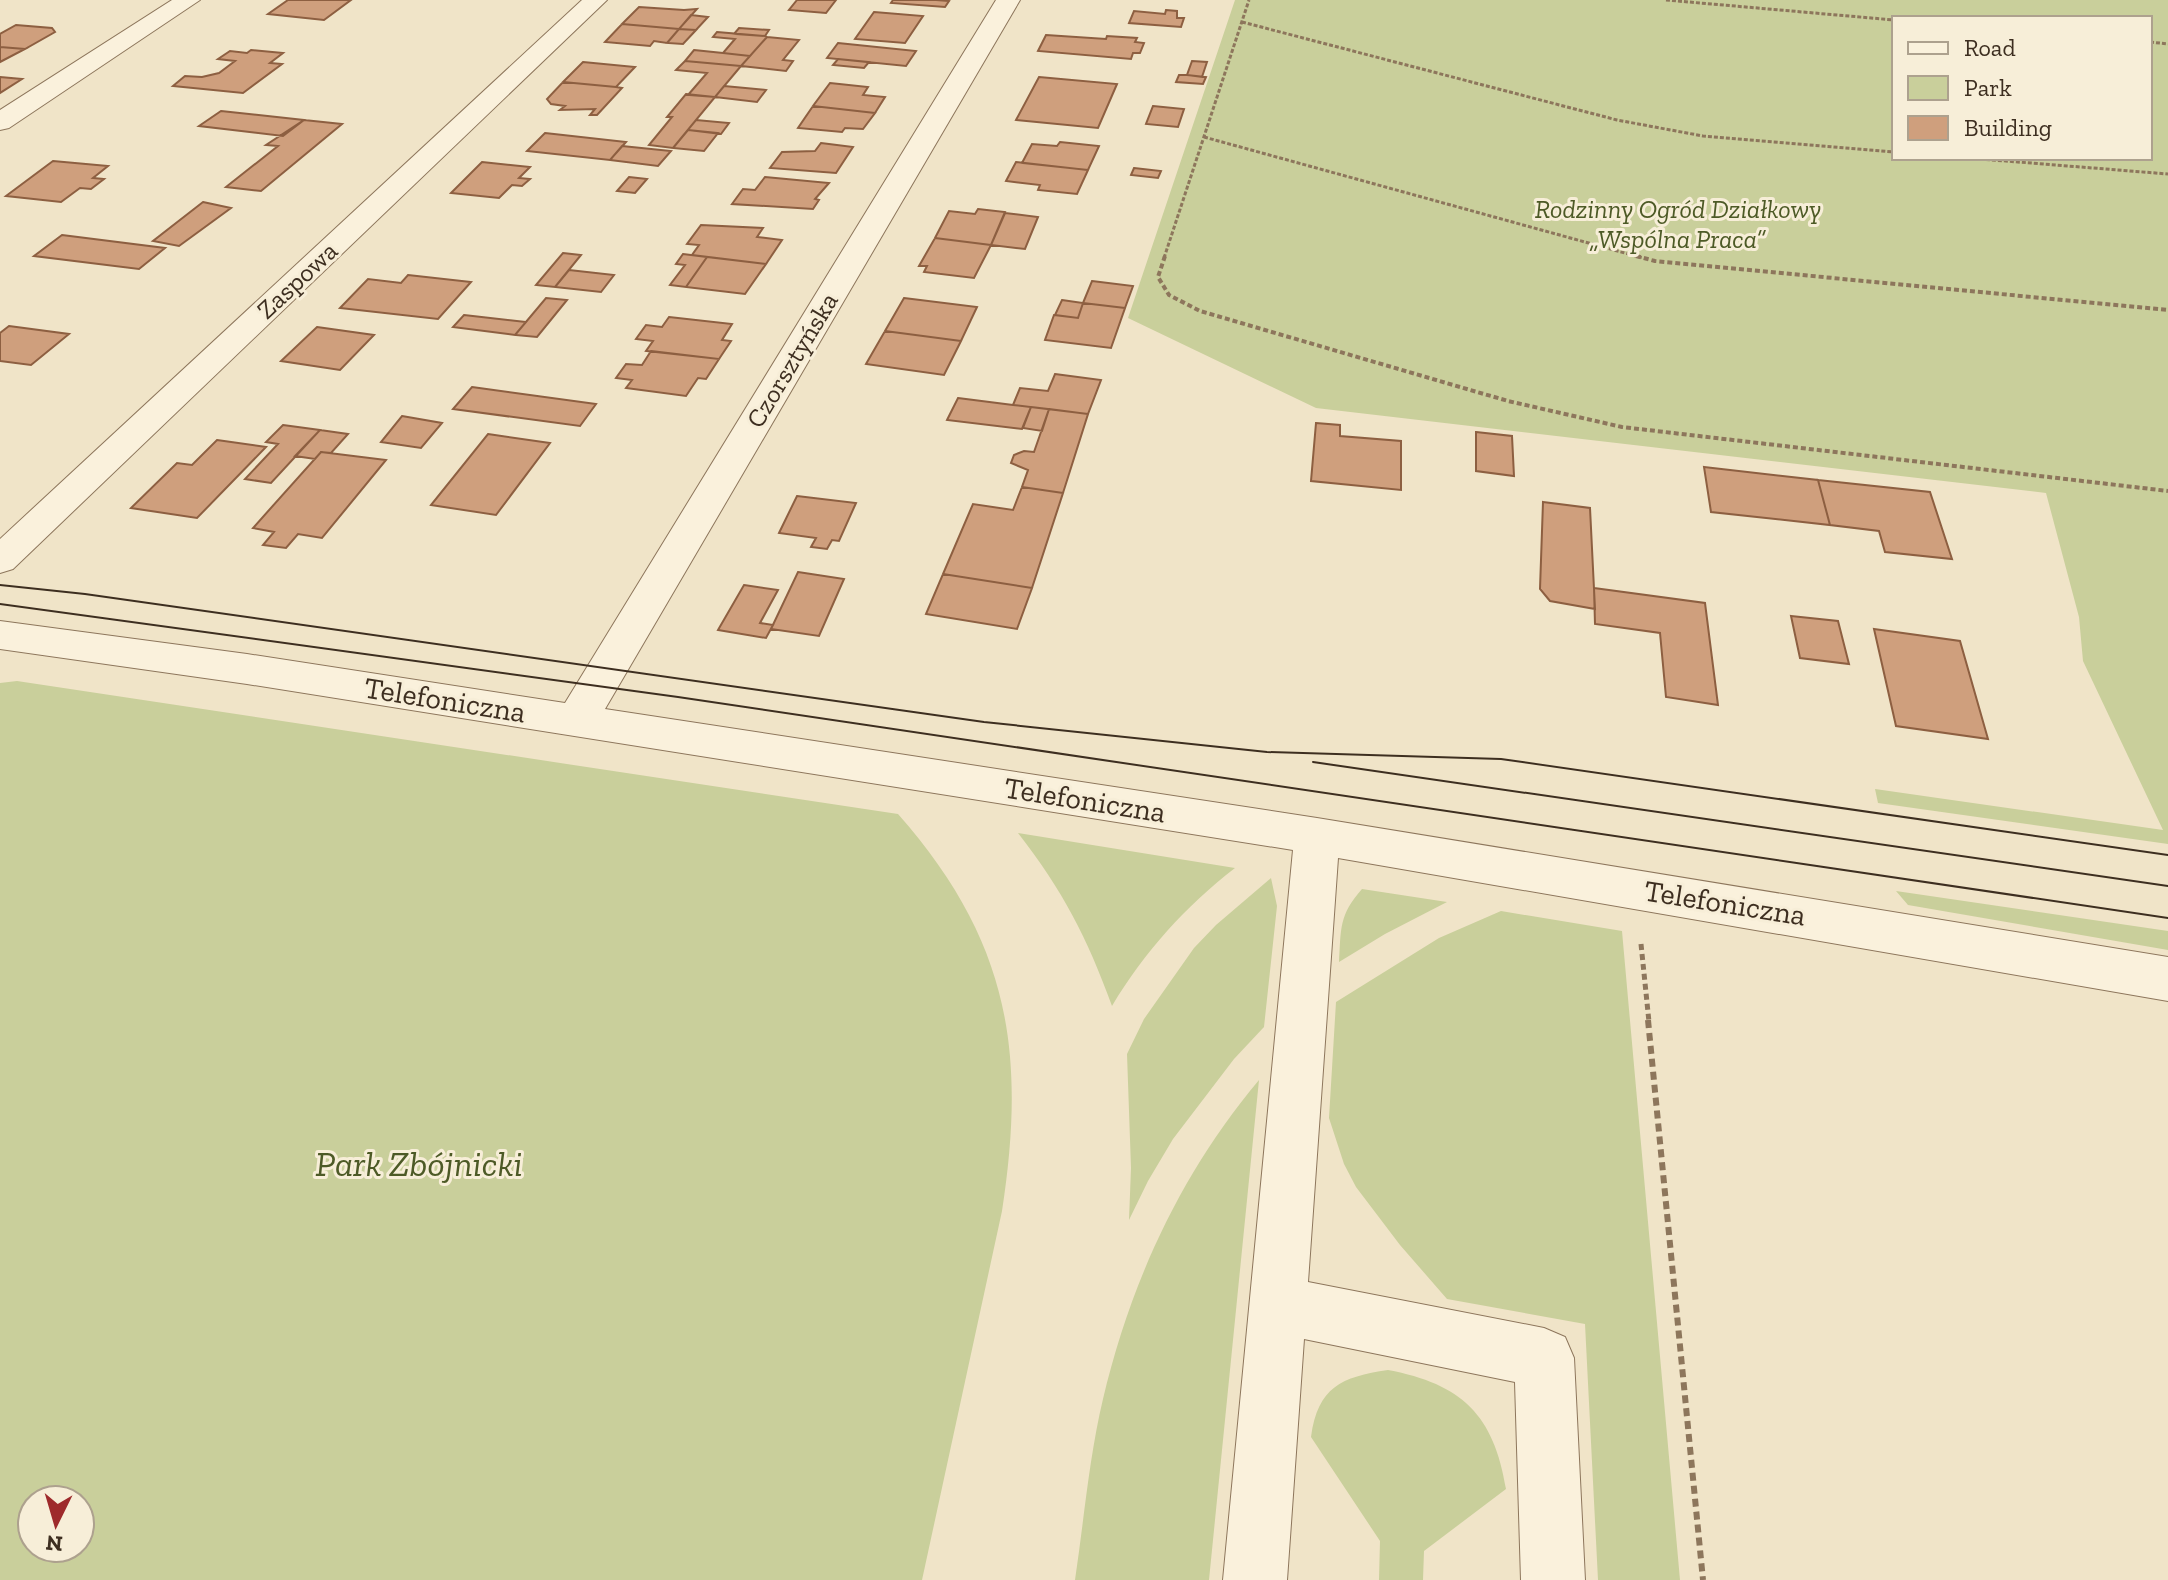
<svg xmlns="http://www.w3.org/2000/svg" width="2168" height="1580" font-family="'Zilla Slab',serif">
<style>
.green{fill:#c9cf9b;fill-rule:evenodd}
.building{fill:#cf9f7d;stroke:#8d5f41;stroke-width:2}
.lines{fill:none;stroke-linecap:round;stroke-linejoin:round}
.minor-casing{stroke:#8d765c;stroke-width:2}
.path-far3{stroke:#8d765c;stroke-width:3;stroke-dasharray:4 2;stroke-linecap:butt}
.path-far2{stroke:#8d765c;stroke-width:4;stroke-dasharray:5 3;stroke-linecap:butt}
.path-far1{stroke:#8d765c;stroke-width:5;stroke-dasharray:6 4;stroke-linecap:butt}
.path{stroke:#8d765c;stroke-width:6;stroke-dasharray:8 5;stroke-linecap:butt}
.minor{fill:#faf1dc;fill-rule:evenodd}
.tram{stroke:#3d2e20;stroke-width:2}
.labels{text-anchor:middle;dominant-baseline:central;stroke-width:6;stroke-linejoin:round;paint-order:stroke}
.far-park-label{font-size:26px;font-style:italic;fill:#4d5a26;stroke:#f7eed8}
.far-street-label{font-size:26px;fill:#3d2e20;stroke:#f7eed8}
.street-label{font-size:30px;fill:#3d2e20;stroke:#f7eed8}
.near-park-label{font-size:36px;font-style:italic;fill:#4d5a26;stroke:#f7eed8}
</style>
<rect width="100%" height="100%" fill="#f0e4c8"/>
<path class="green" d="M 1235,0 L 2168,0 L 2168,844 L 1878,803 L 1875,789 L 2163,830 L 2083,661 L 2079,617 L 2046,493 L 1316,408 L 1128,318 ZM 1894,18 L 2150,18 L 2150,158 L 1894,158 Z
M 17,681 L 898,814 C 1008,939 1027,1049 1002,1211 L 922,1580 L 0,1580 L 0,683 ZM 32,1500 L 80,1500 L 80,1548 L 32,1548 Z
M 1018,833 L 1235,868 C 1185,907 1145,951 1112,1006 C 1087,937 1063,891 1018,833 Z
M 1271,878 L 1277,906 L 1264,1027 L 1234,1059 L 1173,1139 L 1148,1181 L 1129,1220 L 1131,1168 L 1127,1054 L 1144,1019 L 1194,948 L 1216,925 Z
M 1362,889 L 1447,902 L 1385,934 L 1339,962 C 1341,928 1339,915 1362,889 Z
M 1896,891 L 2168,931 L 2168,950 L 1908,905 Z
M 1501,911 L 1622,931 L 1680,1580 L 1598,1580 L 1585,1324 L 1447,1299 L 1400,1245 L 1356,1187 L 1344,1164 L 1329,1118 L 1336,1002 L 1439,938 Z
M 1259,1080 L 1209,1580 L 1075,1580 C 1084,1520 1089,1458 1103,1399 C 1131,1281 1181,1173 1259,1080 Z
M 1388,1370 C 1462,1384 1494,1415 1506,1489 L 1424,1551 L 1423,1580 L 1379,1580 L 1380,1541 L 1311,1437 C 1318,1387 1341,1377 1388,1370 Z"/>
<path class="building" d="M 288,0 L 351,0 L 324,20 L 268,14 Z
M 797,0 L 836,0 L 826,13 L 789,10 Z
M 893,0 L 936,0 L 949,1 L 945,7 L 891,3 Z
M 639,7 L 684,10 L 697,9 L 679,29 L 622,24 Z
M 1166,10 L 1177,11 L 1177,18 L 1184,18 L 1181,27 L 1129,23 L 1134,11 L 1165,14 Z
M 874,12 L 923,16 L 905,43 L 855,39 Z
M 691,15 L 708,17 L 696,30 L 679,29 Z
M 622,24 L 679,29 L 667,43 L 654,41 L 650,46 L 605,42 Z
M 16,25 L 52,28 L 55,32 L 25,49 L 0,47 L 0,34 Z
M 739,28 L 769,30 L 765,36 L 734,34 Z
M 679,29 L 696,30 L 683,44 L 667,43 Z
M 717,32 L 765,36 L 767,37 L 750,56 L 723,53 L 735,39 L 713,37 Z
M 1046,35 L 1106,39 L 1107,36 L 1137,38 L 1135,42 L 1144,43 L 1140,53 L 1133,53 L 1131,59 L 1038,51 Z
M 767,37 L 799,40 L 783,60 L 793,61 L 786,71 L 741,66 Z
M 838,43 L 916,51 L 906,66 L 827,58 Z
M 0,47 L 25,49 L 0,62 Z
M 251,50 L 283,53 L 270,63 L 282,64 L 243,93 L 173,86 L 185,76 L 202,77 L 219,73 L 235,61 L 218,59 L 230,51 L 247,53 Z
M 694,50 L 723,53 L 750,56 L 741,66 L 685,61 Z
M 838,59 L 869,62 L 864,68 L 833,65 Z
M 685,61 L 741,66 L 715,97 L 688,95 L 707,73 L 676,70 Z
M 1192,61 L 1207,62 L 1202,77 L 1187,75 Z
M 583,62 L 635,67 L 616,87 L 563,82 Z
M 1179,75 L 1187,75 L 1206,77 L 1203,84 L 1176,82 Z
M 0,77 L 22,79 L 0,93 Z
M 1039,77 L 1117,84 L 1098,128 L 1016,120 Z
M 563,82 L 616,87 L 622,88 L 597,115 L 590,115 L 595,109 L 560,110 L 565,106 L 551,104 L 547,99 Z
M 830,83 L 868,87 L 863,95 L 885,97 L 875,113 L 813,106 Z
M 724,86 L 766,90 L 757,102 L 715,97 Z
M 686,94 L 715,97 L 673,148 L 649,145 L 672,117 L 667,117 Z
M 813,106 L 875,113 L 863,129 L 845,128 L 842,132 L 798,128 Z
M 1153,106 L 1184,109 L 1178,127 L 1146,124 Z
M 221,111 L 304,120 L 283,136 L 199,126 Z
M 304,120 L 342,124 L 261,191 L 226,187 L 278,146 L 266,145 Z
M 696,120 L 729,123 L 721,134 L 688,130 Z
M 688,130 L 718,133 L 704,151 L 673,148 Z
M 545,133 L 626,142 L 610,160 L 527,151 Z
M 1060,142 L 1099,146 L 1088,170 L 1022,163 L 1032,144 L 1057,146 Z
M 821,143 L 853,147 L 836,173 L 770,168 L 782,152 L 815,151 Z
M 622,146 L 671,151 L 658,166 L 610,160 Z
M 53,161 L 108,166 L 93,178 L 104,179 L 91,189 L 80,188 L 61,202 L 6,196 Z
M 482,162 L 530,167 L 519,178 L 530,179 L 522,186 L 512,185 L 499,198 L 451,193 Z
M 1016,162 L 1088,170 L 1077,194 L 1038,190 L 1040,185 L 1006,181 Z
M 1134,168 L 1161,171 L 1158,178 L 1131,175 Z
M 629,177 L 647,179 L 635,193 L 617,191 Z
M 765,177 L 829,183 L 815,199 L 819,200 L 813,209 L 732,204 L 743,189 L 755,190 Z
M 203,202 L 231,208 L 179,246 L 153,241 Z
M 978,209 L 1005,212 L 991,245 L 935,238 L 949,211 L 975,214 Z
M 1005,213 L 1038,217 L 1025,249 L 991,245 Z
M 701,225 L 763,228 L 757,237 L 782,240 L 766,264 L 692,255 L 699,245 L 687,244 Z
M 62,235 L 165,248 L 139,269 L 34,256 Z
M 935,238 L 991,245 L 974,278 L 924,272 L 927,266 L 919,266 Z
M 563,253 L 581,255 L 555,287 L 536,285 Z
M 683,254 L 707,257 L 686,287 L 670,285 L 685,265 L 676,264 Z
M 707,257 L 766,264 L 745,294 L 686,287 Z
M 569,270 L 614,275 L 601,292 L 555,287 Z
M 408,275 L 471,282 L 438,319 L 340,308 L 368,279 L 401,283 Z
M 1092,281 L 1133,286 L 1125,308 L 1083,303 Z
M 546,298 L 567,300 L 537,337 L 515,335 Z
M 904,298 L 977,307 L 961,341 L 885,331 Z
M 1062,300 L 1083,303 L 1078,318 L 1055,315 Z
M 1083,303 L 1125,308 L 1111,348 L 1045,340 L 1054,315 L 1078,318 Z
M 464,315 L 526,322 L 515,335 L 453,327 Z
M 669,317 L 732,324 L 722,340 L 731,341 L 719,359 L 646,351 L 653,341 L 636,339 L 646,325 L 662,327 Z
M 9,326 L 69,334 L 31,365 L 0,361 L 0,333 Z
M 317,327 L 374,335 L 340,370 L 281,361 Z
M 885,331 L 961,341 L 944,375 L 866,364 Z
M 651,351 L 719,359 L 706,379 L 698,378 L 686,396 L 626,388 L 632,380 L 616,378 L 626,364 L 642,365 Z
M 1055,374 L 1101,380 L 1088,414 L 1013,405 L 1020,388 L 1048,391 Z
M 472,387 L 596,404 L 580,426 L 453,409 Z
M 958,398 L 1013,405 L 1031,407 L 1022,429 L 947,420 Z
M 1031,407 L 1049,409 L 1042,431 L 1023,428 Z
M 1049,409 L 1088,414 L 1063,493 L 1022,487 L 1028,470 L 1011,463 L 1014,455 L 1024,451 L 1034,452 Z
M 402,416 L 442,423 L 421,448 L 381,442 Z
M 1316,423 L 1340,425 L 1340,436 L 1401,441 L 1401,490 L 1311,481 Z
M 283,425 L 320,430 L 271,483 L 245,479 L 278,444 L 266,442 Z
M 320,430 L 348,434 L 331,453 L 321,452 L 315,459 L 295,456 Z
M 1476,432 L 1512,436 L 1514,476 L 1476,471 Z
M 488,434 L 550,443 L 496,515 L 431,505 Z
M 217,440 L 266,447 L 197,518 L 131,508 L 177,463 L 192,465 Z
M 321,452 L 386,460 L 322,538 L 298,534 L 286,548 L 263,545 L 274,532 L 253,528 Z
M 1704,467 L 1818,480 L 1830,525 L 1711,512 Z
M 1818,480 L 1930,492 L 1952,559 L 1885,552 L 1879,531 L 1830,525 Z
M 1022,487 L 1063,493 L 1032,588 L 943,574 L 973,504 L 1013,510 Z
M 797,496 L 856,503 L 839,541 L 832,540 L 827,549 L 811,547 L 816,538 L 779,533 Z
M 1543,502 L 1590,508 L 1595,609 L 1550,601 L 1540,589 Z
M 798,572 L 844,579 L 819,636 L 771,629 Z
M 943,574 L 1032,588 L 1017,629 L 926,614 Z
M 744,585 L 778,590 L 760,623 L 773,625 L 766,638 L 718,630 Z
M 1594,588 L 1705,603 L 1718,705 L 1666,697 L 1660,633 L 1595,624 Z
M 1791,616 L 1838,621 L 1849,664 L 1800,658 Z
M 1874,629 L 1960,641 L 1988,739 L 1896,726 Z"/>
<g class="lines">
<g class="minor-casing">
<path id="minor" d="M 172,0 L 200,0 L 9,128 L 0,130 L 0,110 Z
M 582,0 L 607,0 L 13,569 L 0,573 L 0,539 Z
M 996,0 L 1020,0 L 605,709 L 1317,818 L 2168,957 L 2168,1001 L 1338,858 L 1308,1282 L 1544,1328 L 1565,1337 L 1574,1358 L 1585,1580 L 1521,1580 L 1515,1382 L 1304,1339 L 1287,1580 L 1223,1580 L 1293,850 L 247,684 L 0,649 L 0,621 L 247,654 L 565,703 Z"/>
</g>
<path class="path-far3" d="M 1666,0 L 1894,20
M 1242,22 L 1617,120 L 1703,136 L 1894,152
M 2150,42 L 2168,44
M 1204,137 L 1643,258
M 1968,158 L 2168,174
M 1164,258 L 1249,0"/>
<path class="path-far2" d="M 1165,256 L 1158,277 L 1169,295 L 1200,311 L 1508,401 L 1622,427 L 2168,491
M 1636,256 L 1655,261 L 2168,310"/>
<path class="path-far1" d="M 1641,944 L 1649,1022"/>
<path class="path" d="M 1648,1020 L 1703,1580"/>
<use href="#minor" class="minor"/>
<path class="tram" d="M 0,585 L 85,594 L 984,722 L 1267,752 L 1501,759 L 2168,855
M 0,604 L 678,697 L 2168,918
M 1313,762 L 2168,886"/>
</g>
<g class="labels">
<g class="far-park-label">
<text x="1678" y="209">Rodzinny Ogród Działkowy<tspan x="1678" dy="30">„Wspólna Praca”</tspan></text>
</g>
<g class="far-street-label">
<text transform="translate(297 280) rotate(-43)">Zaspowa</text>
<text transform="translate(792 360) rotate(-59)">Czorsztyńska</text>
</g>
<g class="street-label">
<text transform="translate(445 700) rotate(9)">Telefoniczna</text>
<text transform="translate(1085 800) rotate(9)">Telefoniczna</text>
<text transform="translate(1725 903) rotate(9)">Telefoniczna</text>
</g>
<g class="near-park-label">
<text x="419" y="1163">Park Zbójnicki</text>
</g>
</g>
<rect x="1892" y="16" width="260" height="144" fill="#f7eed8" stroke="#ada18e" stroke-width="2"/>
<rect x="1908" y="42" width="40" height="12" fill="#faf1dc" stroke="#ada18e" stroke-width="2"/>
<text x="1964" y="56" font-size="24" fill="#3d2e20">Road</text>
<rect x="1908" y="76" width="40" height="24" fill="#c9cf9b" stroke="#ada18e" stroke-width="2"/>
<text x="1964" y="96" font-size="24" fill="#3d2e20">Park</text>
<rect x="1908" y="116" width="40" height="24" fill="#cf9f7d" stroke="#ada18e" stroke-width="2"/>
<text x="1964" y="136" font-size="24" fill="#3d2e20">Building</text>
<g transform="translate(56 1524) rotate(185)"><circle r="38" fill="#f7eed8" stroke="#ada18e" stroke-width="2"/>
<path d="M0-6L14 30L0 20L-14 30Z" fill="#9e2a2b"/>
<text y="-12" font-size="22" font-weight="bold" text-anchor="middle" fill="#3d2e20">N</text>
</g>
</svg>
